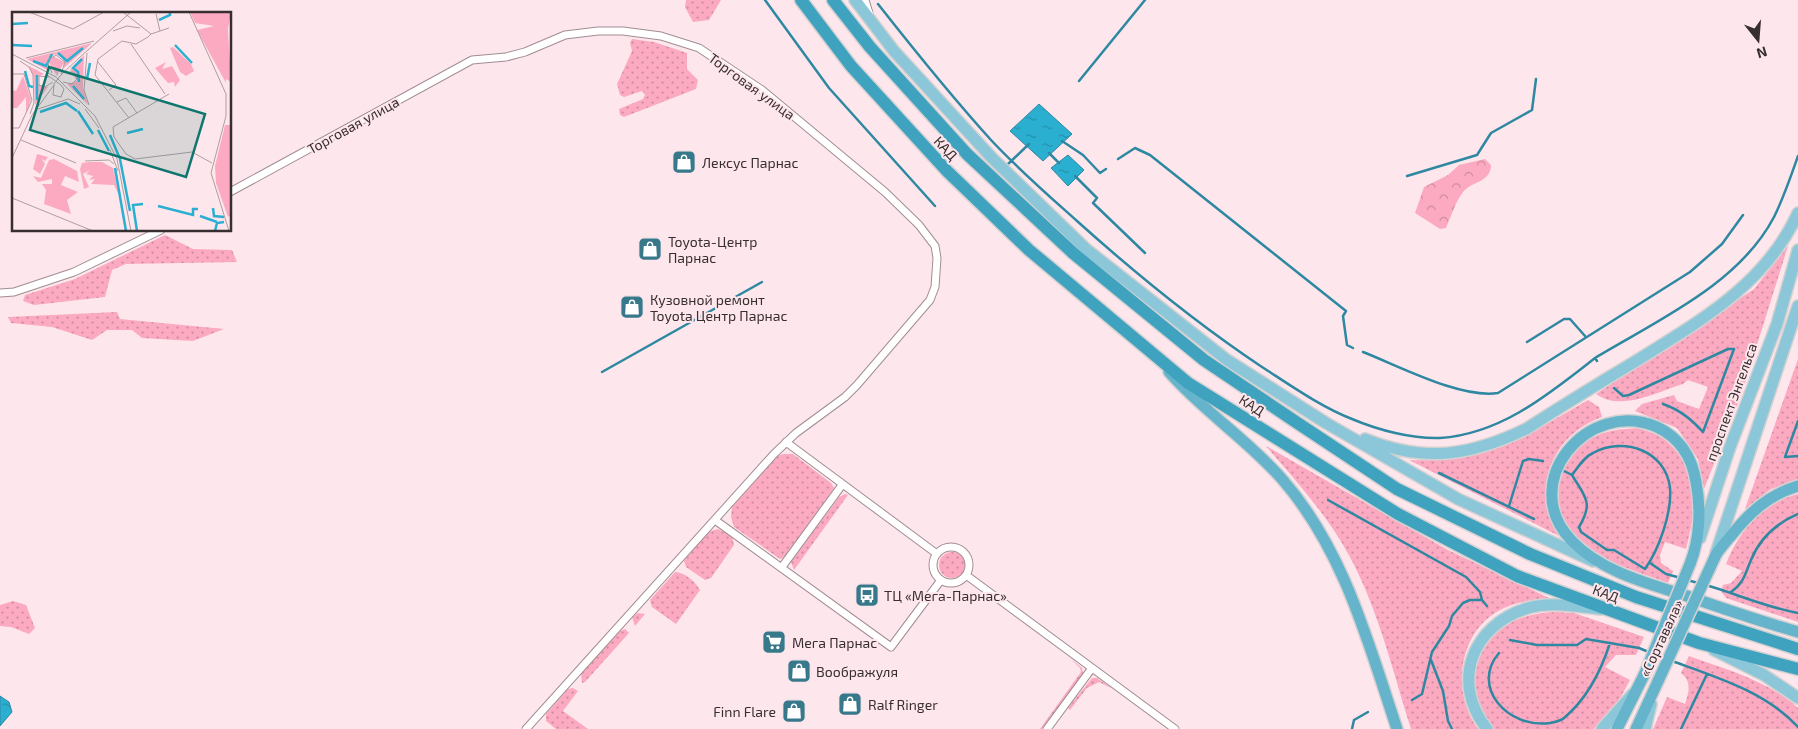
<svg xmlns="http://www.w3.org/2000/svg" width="1798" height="729" font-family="'Exo 2',sans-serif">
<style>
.grass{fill:url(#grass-dots)}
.forest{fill:url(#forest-crowns)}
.water{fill:url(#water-ripples);stroke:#2e88a1}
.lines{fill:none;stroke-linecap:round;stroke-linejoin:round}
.stream{stroke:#2e88a1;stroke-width:2.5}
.minor-casing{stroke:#a18d92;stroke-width:9}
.primary-casing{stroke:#d3d1d1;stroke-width:14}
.trunk-casing{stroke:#d3d1d1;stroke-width:14}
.motorway-casing{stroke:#d3d1d1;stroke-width:15}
.minor{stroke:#fff;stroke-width:7}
.primary{stroke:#8cc7d9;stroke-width:11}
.trunk{stroke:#66b4cc;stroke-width:11}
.motorway{stroke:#3fa2bf;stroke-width:12}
.trunk-bridge-casing{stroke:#d3d1d1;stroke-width:14;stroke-linecap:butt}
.trunk-bridge{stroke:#66b4cc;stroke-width:11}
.labels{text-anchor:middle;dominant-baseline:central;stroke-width:4;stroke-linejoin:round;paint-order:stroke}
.street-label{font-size:14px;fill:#372e30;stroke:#fee7ec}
.poi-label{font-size:14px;fill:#372e30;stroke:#fee7ec;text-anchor:start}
.inset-river{fill:none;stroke:#2aafd1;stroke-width:2.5}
.inset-road{fill:none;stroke:#ae9da1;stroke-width:1}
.view{fill:#0f766e;fill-opacity:0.15;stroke:#0f766e;stroke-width:2.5}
.inset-edge{fill:none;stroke:#372e30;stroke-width:2.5}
</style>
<defs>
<pattern id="grass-dots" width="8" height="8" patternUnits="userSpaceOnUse" patternTransform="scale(1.25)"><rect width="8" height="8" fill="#fcaac1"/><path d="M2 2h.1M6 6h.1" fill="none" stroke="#cd8b9d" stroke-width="1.8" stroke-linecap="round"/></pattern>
<pattern id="forest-crowns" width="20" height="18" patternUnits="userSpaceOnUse" patternTransform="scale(1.25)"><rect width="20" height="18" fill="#fcaac1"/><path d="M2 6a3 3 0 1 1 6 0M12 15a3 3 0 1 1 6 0" fill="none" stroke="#cd8b9d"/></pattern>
<pattern id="water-ripples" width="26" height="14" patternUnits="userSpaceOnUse" patternTransform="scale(1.25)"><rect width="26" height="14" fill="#2aafd1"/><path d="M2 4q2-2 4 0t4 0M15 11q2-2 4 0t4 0" fill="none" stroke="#258faa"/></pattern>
</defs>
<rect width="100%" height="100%" fill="#fee7ec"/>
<path class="grass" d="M 686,0 L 721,0 L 709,20 L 693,22 L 685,7 Z
M 632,39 L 654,42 L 687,53 L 687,69 L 698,80 L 696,89 L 624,117 L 620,115 L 619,109 L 643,99 L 645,95 L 642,91 L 624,97 L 620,95 L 617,84 L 632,51 L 630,43 Z
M 165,235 L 193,249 L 232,250 L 237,262 L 126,264 L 112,270 L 105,297 L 34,305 L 23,301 L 25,295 L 75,279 Z
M 1788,246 L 1741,396 L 1704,489 L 1698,459 L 1677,428 L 1635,411 L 1642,404 L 1674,395 L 1677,401 L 1699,409 L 1708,387 L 1688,380 L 1683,384 C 1657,392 1621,412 1596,394 L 1754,289 Z
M 117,312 L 120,319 L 224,329 L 193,341 L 142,338 L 132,330 L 107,330 L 92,340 L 52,327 L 11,323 L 8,317 Z
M 1798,359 L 1798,480 L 1771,489 L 1745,509 Z
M 1588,400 L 1599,407 L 1602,417 C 1563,431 1540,467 1547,508 C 1548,517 1555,528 1559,536 L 1409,460 C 1486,463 1524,437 1588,400 Z
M 1639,428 C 1646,431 1658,434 1664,439 C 1702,471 1697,506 1686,549 L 1665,542 L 1660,555 L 1661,563 L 1673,571 L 1668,583 C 1636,571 1594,560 1570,533 C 1547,506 1557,457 1588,440 C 1605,430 1620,429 1639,428 Z
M 1266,446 L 1448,550 L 1549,598 C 1531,600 1515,602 1500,610 C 1458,632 1451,693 1478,729 L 1411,729 C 1393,672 1379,612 1351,559 C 1329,517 1297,482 1266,446 Z
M 783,454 L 793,454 L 831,483 L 834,488 L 785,557 L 780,559 L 734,527 L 731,517 L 732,507 L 778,456 Z
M 845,494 L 848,495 L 794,570 L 791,562 L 839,497 Z
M 1798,494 L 1798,622 L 1726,598 L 1721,591 L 1723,585 L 1731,583 L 1742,571 L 1726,564 C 1738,532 1764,502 1798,494 Z
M 718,529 L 732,536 L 734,545 L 711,578 L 705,580 L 686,567 L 684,561 L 708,532 Z
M939 565a13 13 0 1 1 26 0a13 13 0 1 1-26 0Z
M 675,572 C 684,572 696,582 700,590 L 676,624 L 652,607 L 650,600 Z
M 13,601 L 26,605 L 35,628 L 29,634 L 11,627 L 0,626 L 0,605 Z
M 1555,612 L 1574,613 L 1644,637 L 1636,655 L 1616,655 L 1605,667 L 1630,680 L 1616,706 L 1594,729 L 1494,729 C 1483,720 1477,705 1475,692 C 1468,639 1507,614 1555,612 Z
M 638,613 L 645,614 L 635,626 L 632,617 Z
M 625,629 L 629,633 L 585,682 L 582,683 L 581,674 L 620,631 Z
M 1689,656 C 1725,669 1769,681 1798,708 L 1798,729 L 1653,729 L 1667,697 L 1685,704 C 1689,692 1692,682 1681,673 Z
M 1070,658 L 1082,668 L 1083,675 L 1042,729 L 1040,729 L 1081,672 L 1080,668 Z
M 1092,678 L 1097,678 L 1113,689 L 1099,682 L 1087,688 L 1070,710 L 1068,708 Z
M 573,688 L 578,691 L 563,711 L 588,729 L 556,729 L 546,721 L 546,714 L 568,689 Z"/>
<path class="forest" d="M 1485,159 L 1491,165 C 1491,182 1473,181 1464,191 C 1456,200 1451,217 1446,228 L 1440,229 L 1415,213 L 1424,187 L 1448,175 L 1459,165 Z"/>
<path class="water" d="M 1039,104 L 1072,134 L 1043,161 L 1010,131 Z
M 1068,155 L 1084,170 L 1068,186 L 1051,168 Z
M 0,696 L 9,702 L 12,712 L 0,726 Z"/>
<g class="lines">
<path class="stream" d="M 765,0 L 829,88 L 935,206
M 878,4 C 915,51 952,97 991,140 C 1018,169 1048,195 1077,221 C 1136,274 1196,323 1262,367 C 1290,385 1321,407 1352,419 C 1378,430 1412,439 1440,438 C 1501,434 1549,394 1595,358 L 1597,361
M 1079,81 L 1145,0
M 1062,141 L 1083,155 L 1100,173 L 1106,169
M 1049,153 L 1059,163
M 1118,159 L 1135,148 L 1150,155 L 1346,311 L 1343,316 L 1347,345 L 1353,348
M 1007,165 L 1029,144
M 1075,176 L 1097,198 L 1093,203 L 1145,253
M 1407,176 L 1477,155 L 1491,133 L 1532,110 L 1536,79
M 1527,342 L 1564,319 L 1570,319 L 1585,336
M 1363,352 C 1399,366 1461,399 1498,393 L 1690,272 L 1722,244 L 1743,215
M 1595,358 C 1658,320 1739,284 1774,217 C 1784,197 1791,176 1798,156
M 602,372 L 762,282
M 1614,388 L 1623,396 L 1629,395 L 1728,349 L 1734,349 L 1703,432 C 1691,419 1680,410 1663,404
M 1798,421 L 1785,457 L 1798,456
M 1562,470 L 1572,475 C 1578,467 1584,457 1593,453 C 1624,436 1666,451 1670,488 C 1672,513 1659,549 1645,569 L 1614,550 L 1607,550 L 1581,532 L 1579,527 C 1594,502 1585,497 1572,475
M 1439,473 L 1534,519
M 1328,500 L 1466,577 L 1480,592 L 1482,600
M 1509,506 L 1523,461 L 1529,459 L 1543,461
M 1650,563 L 1666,574 L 1681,578
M 1687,580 L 1698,583
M 1706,585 C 1737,594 1765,607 1798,613
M 1731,592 C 1744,583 1745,574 1751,560 C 1760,538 1777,523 1798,514
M 1510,640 L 1537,645 L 1577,645 L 1586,639 L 1639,648 L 1651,653
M 1499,653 C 1470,687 1508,729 1550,723 C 1555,722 1561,721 1564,718 C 1588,698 1601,671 1610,643
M 1431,660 L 1443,691 L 1448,721 L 1452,729
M 1672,661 C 1716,677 1766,692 1798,727
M 1412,700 L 1422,694 L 1432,652 L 1449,626 L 1452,616 L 1463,603 L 1470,600 L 1482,600 L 1487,606
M 1352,729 L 1354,720 L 1368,712
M 1681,729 L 1707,674"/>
<g class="minor-casing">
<path id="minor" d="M 865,0 L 869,13
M 230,192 L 472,60 L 506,57 L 525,52 L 565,35 L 598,31 L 623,31 L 661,36 L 699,48 L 762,90 L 885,192 L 919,225 L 935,246 L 937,258 L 935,287 L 930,300 L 857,385 L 845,397 L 796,433 L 774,454 L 526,729
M 0,293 L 14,292 L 74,272 L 161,230
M 786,442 L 937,554
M 715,520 L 891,647 L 941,580
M933 565a18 18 0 1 1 36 0a18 18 0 1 1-36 0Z
M 782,567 L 842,485
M 966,575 L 1175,729
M 1047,729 L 1092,668"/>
</g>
<g class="primary-casing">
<path id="primary" d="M 855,0 L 894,51 L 992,158 L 1086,249 L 1227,360 L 1326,423 L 1458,499 L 1593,561
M 1365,439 C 1425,463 1470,456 1526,429 C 1562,406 1599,383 1636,361 C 1700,321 1766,284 1798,213
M 1700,538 L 1730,447 L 1777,324 L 1798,250
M 1716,553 L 1798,306
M 1714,650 L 1764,675 L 1798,698
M 1487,729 C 1450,682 1472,625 1528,608 C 1550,601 1578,607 1601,609
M 1602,729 L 1633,694
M 1645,729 L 1651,704"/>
</g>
<g class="trunk-casing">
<path id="trunk" d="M 1169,372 C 1203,411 1248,440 1282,479 C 1344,550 1368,642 1397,729
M 1714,559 C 1717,551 1724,544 1730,537 C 1749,513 1768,495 1798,486
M 1690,564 C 1700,539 1701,508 1696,482 C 1692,457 1680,438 1657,427 C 1587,397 1516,484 1572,541 C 1602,572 1647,583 1687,596 C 1724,609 1760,621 1798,632
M 1617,729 L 1645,673
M 1636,729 L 1659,679"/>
</g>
<g class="motorway-casing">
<path id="motorway" d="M 801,0 L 851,66 L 947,171 L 1029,250 L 1188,383 L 1398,514 L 1517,576 L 1699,643 L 1798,669
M 833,0 L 870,47 L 967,154 L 1073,253 L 1204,360 L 1296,422 L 1397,489 L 1530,554 L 1636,597 L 1798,649"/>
</g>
<use href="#minor" class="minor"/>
<use href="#primary" class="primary"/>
<use href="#trunk" class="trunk"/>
<use href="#motorway" class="motorway"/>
<g class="trunk-bridge-casing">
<path id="trunk-bridge" d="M 1645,673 L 1690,564
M 1659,679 L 1714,559"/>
</g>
<use href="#trunk-bridge" class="trunk-bridge"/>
</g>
<defs>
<g id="shop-square" transform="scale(1.25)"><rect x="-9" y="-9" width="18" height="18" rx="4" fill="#37788b" stroke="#fee7ec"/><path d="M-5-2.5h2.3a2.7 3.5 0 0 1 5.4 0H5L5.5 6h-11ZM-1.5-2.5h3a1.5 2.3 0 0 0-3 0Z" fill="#fff"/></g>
<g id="bus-square" transform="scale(1.25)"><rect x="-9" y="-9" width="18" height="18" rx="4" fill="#37788b" stroke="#fee7ec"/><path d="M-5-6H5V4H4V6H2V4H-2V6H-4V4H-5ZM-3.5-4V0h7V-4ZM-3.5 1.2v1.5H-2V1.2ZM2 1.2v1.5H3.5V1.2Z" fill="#fff"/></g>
<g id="supermarket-square" transform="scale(1.25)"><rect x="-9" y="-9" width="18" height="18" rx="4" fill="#37788b" stroke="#fee7ec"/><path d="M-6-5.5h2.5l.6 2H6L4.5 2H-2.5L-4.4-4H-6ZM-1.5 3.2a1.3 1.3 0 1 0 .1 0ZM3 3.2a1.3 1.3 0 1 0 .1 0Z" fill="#fff"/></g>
</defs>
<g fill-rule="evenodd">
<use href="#shop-square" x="684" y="162"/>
<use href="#shop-square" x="650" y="249"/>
<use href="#shop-square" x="632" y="307"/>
<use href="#bus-square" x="867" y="595"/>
<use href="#supermarket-square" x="774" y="642"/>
<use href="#shop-square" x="799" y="671"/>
<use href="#shop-square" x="850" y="704"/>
<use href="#shop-square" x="794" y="711"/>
</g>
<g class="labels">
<g class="street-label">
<text transform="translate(752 86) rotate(36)">Торговая улица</text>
<text transform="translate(353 125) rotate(-29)">Торговая улица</text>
<text transform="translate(946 148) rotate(47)">КАД</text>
<text transform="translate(1731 402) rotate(-70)">проспект Энгельса</text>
<text transform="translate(1252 405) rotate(32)">КАД</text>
<text transform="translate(1606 593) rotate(20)">КАД</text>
<text transform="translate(1661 638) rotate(-65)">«Сортавала»</text>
</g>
<g class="poi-label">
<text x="702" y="162">Лексус Парнас</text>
<text x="668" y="241">Toyota-Центр<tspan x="668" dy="16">Парнас</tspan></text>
<text x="650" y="299">Кузовной ремонт<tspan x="650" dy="16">Toyota Центр Парнас</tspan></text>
<text x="884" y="595">ТЦ «Мега-Парнас»</text>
<text x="792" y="642">Мега Парнас</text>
<text x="816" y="671">Воображуля</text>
<text x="868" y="704">Ralf Ringer</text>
<text x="776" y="711" text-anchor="end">Finn Flare</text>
</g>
</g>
<g transform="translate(12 12)">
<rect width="219" height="219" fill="#fee7ec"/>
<path d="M 178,0 L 219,0 L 216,17 L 219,70 L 214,67 L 214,71 L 185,18 L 202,14 L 183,11 ZM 80,31 L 52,56 L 51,46 L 44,42 L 36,46 L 37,59 L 15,47 ZM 72,43 L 71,75 L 76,93 L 55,72 L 65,69 L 58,58 ZM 41,44 L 52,50 L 45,64 L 36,49 ZM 17,54 L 32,62 L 25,65 L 25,72 L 36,75 L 23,93 L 22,65 ZM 11,64 L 19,87 L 14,102 L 14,85 L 5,96 L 0,96 L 0,78 L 4,79 ZM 213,113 L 219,113 L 219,203 L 216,205 L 204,171 L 203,154 ZM 78,150 L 90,150 L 101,156 L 107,183 L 102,173 L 79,172 L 83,167 L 77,168 L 81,164 L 74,162 L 78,158 L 71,162 L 77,175 L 72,177 L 68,157 L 70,151 Z" fill="#fcaac1"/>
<path d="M 161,35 L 179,52 L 182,59 L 174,64 L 168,60 L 158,36 ZM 154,50 L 150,57 L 160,54 L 168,68 L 163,75 L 162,70 L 156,71 L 143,56 ZM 25,142 L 36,145 L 33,149 L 30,147 L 33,152 L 28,162 L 21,157 ZM 42,147 L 65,159 L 67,170 L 53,164 L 49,173 L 66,180 L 55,188 L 59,202 L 32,192 L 34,178 L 30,172 L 40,172 L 40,167 L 26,170 L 21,164 L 29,166 L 37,148 Z" fill="#fcaac1"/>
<path class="inset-river" d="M 147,8 L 158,3 L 158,0M 0,12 L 16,11M 0,33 L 20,34M 163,33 L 180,51M 46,41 L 55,49 L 71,36M 21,49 L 34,54 L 40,42M 13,59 L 17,74 L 21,75M 75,67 L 78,51M 67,70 L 66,60 L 61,56 L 70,47M 61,74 L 72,87M 25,88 L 25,63M 66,99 L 81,122M 28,100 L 54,91 L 65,99M 86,118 L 97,139M 115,121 L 131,117M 98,123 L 108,147 L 118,199M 103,156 L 114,219M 146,194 L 181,203 L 181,197 L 186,197M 201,196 L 202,204 L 212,205M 188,204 L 205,210M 125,219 L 121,193 L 131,192M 203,219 L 205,211 L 212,210"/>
<path class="inset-road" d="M 17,0 L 61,17 L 92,0M 111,0 L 139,22 L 136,25M 177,0 L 214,82 L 214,104 L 199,161 L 217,219M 144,2 L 148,19M 101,19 L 115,14 L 128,16M 139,22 L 157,16M 119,32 L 153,82M 75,41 L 72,78 L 77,93M 0,42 L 44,65 L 83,104 L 105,147 L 119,219M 14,46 L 82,29M 8,49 L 17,55 L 21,63 L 22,91 L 18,102M 86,50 L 104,73 L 97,78M 40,61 L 35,49 L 44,43 L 53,50 L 49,62M 0,62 L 12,62 L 20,88 L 7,116 L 0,116M 35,63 L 38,65 L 49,73 L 52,77 L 49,85 L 41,83 L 42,73 L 42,72 L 49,63 L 50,62 L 68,45 L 119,0M 37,65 L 27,64 L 27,73 L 33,75 L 41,70M 51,70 L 60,72 L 65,67 L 62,60 L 54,60M 157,82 L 101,115 L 102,125 L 114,142 L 123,147 L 180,140 L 200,151M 105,90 L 114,86 L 125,101M 26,97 L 56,87 L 68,92M 73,97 L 87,116M 117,106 L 83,63 L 86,47 L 110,29 L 124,32 L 136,25M 9,128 L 64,151M 98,138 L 106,159M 0,146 L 20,103 L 42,73M 73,149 L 97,148 L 102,152M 0,186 L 81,219"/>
<path class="view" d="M 37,55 L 193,102 L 174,165 L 18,118 Z"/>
<rect width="219" height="219" class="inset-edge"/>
</g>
<g transform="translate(1758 40) rotate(163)" stroke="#fee7ec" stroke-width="4" paint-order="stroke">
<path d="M0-4L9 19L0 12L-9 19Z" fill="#372e30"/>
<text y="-8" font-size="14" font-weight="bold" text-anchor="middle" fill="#372e30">N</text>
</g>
</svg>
